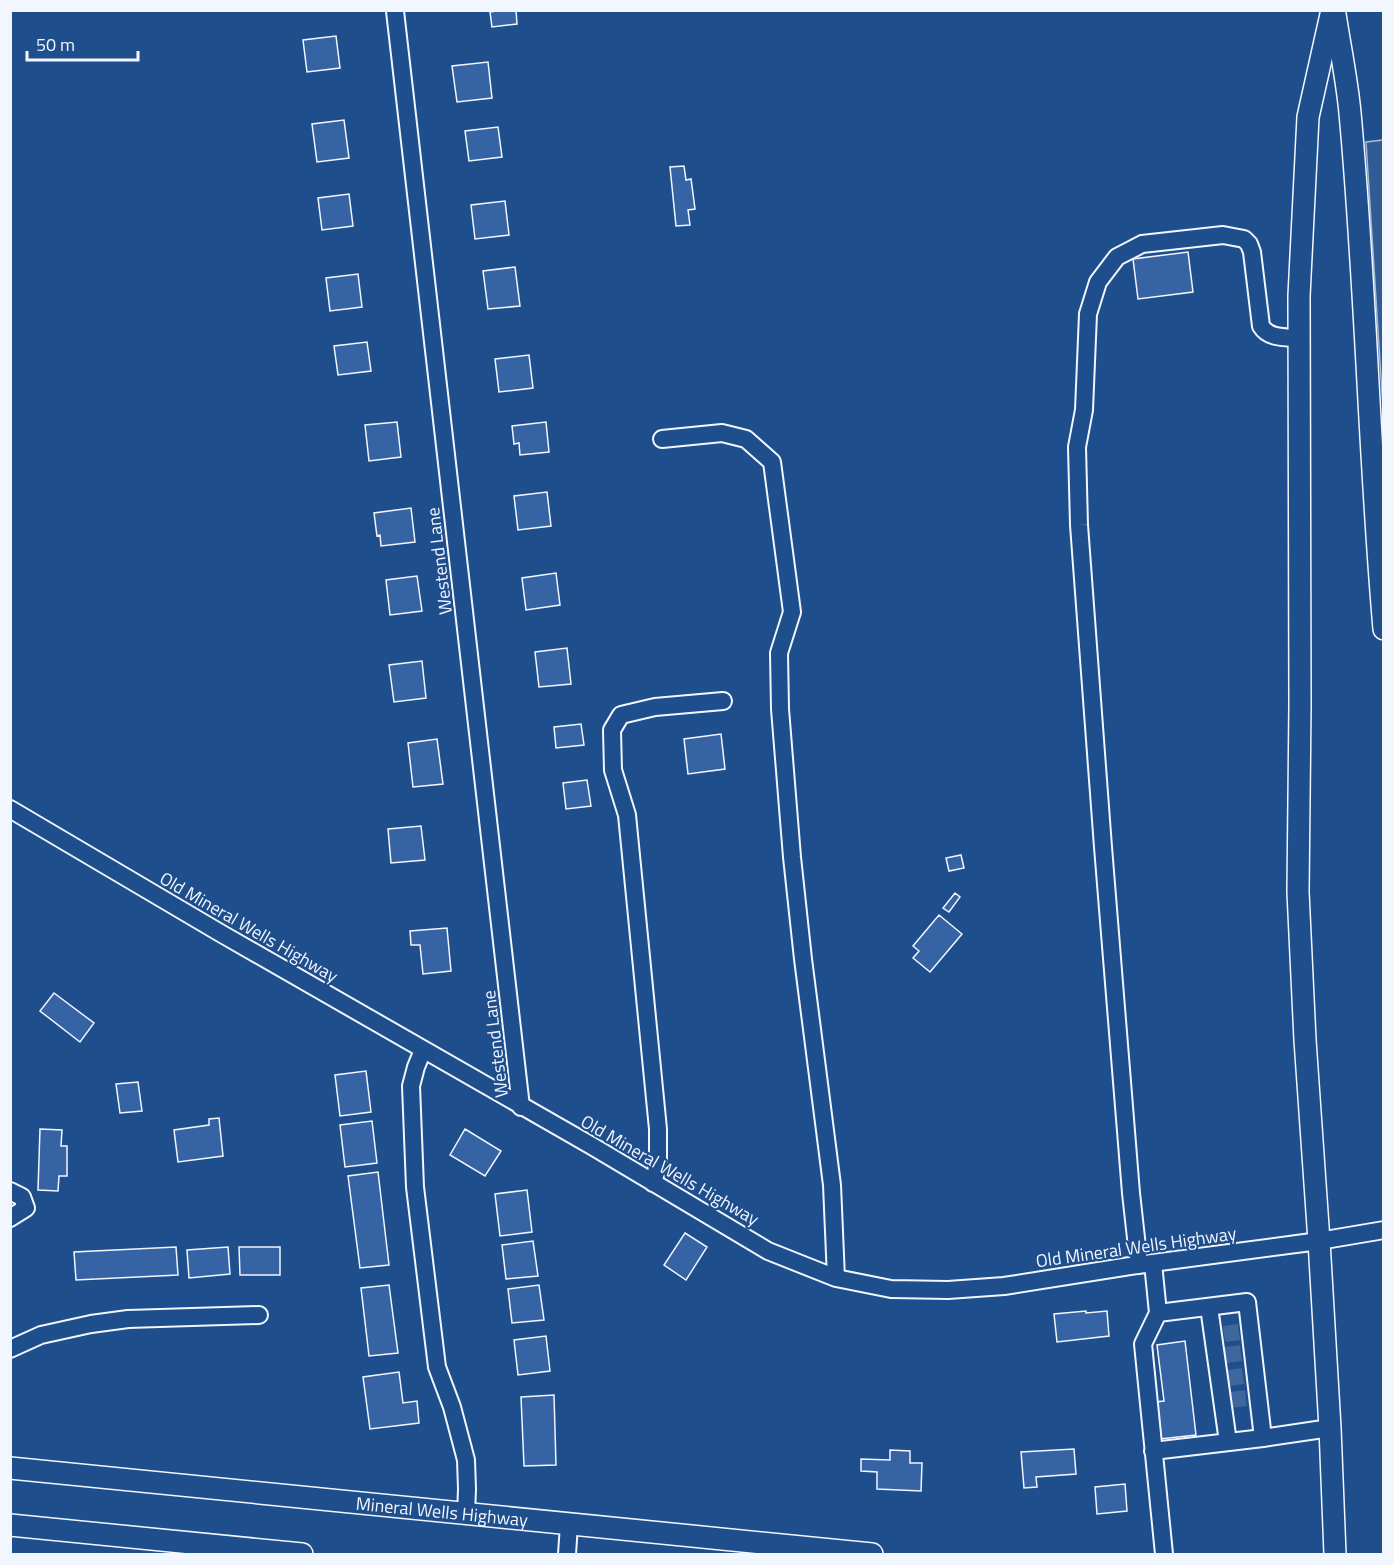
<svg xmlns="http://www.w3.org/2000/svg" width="1394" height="1565" font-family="'Titillium Web',sans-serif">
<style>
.built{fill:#305b95;stroke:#a8bbd7;stroke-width:1.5}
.building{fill:#3563a3;stroke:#f2f6ff;stroke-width:1.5}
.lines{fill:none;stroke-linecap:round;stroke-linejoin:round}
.minor-tunnel{stroke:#3f679d;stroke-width:16;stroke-dasharray:16 8;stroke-linecap:butt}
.minor-casing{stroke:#f2f6ff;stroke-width:20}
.major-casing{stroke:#f2f6ff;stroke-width:24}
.minor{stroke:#1f4e8c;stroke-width:16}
.major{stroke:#1f4e8c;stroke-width:21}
.labels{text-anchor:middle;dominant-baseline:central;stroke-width:4.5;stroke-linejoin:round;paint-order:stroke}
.street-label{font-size:18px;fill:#f2f6ff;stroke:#1f4e8c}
</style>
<rect width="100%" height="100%" fill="#1f4e8c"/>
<path class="built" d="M 1383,140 L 1384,140 L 1383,409 L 1366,142 Z"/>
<path class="building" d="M 503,10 L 516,10 L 517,24 L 492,27 L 490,12 Z
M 336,36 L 340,68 L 307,72 L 303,40 Z
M 488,62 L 492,98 L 457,102 L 452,66 Z
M 344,120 L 349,158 L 317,162 L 312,124 Z
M 498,127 L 502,157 L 469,161 L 465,131 Z
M 684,166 L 686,180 L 691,179 L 695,209 L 688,210 L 690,225 L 676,226 L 670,167 Z
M 349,194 L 353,226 L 322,230 L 318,198 Z
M 505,201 L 509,235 L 475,239 L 471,205 Z
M 1188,252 L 1193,292 L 1138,299 L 1133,259 Z
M 515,267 L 520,306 L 488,309 L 483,271 Z
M 358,274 L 362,307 L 330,311 L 326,278 Z
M 367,342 L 371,371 L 338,375 L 334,346 Z
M 529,355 L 533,388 L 499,392 L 495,359 Z
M 397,422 L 401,457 L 369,461 L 365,425 Z
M 546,422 L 549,452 L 520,455 L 519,443 L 514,444 L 512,426 Z
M 547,492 L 551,526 L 518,530 L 514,496 Z
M 411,508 L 415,542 L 381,546 L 380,535 L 377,536 L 374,513 Z
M 556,573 L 560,605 L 526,610 L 522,578 Z
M 417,576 L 422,611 L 390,615 L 386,580 Z
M 567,648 L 571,684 L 539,687 L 535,652 Z
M 422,661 L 426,698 L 394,702 L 389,665 Z
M 581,724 L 584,745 L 556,748 L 554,727 Z
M 721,734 L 725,769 L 688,774 L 684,739 Z
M 437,739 L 443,784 L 413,787 L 408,743 Z
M 587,780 L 591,806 L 566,809 L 563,783 Z
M 421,826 L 425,860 L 391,863 L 388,829 Z
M 961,855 L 964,868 L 949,871 L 946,858 Z
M 955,893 L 960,897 L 949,912 L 943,908 Z
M 939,915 L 962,934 L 930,972 L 913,958 L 919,951 L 913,946 Z
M 447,928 L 451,971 L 423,974 L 420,945 L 411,945 L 410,931 Z
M 54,993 L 94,1023 L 80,1042 L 40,1011 Z
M 366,1071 L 371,1112 L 340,1116 L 335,1075 Z
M 138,1082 L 142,1111 L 120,1113 L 116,1084 Z
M 219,1118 L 223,1156 L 178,1162 L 174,1130 L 209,1125 L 209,1119 Z
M 372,1121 L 377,1163 L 345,1167 L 340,1125 Z
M 40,1129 L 62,1130 L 61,1146 L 67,1146 L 67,1176 L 59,1176 L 58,1191 L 38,1190 Z
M 465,1129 L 501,1151 L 485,1176 L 450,1155 Z
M 378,1172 L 389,1265 L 360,1268 L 348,1176 Z
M 527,1190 L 532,1232 L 500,1236 L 495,1194 Z
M 685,1233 L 707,1247 L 686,1280 L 664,1265 Z
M 533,1241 L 538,1276 L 506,1279 L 502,1245 Z
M 176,1247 L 178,1275 L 76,1280 L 74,1252 Z
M 228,1247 L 230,1274 L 189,1278 L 187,1250 Z
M 239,1247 L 280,1247 L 280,1275 L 240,1275 Z
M 389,1285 L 398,1353 L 369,1356 L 361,1288 Z
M 539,1285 L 544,1320 L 512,1323 L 508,1289 Z
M 1086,1311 L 1086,1313 L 1107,1311 L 1109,1336 L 1057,1342 L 1054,1314 Z
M 546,1336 L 550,1371 L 518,1375 L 514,1340 Z
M 1185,1341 L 1196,1435 L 1160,1439 L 1155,1402 L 1164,1401 L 1157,1345 Z
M 399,1372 L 403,1403 L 417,1401 L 419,1423 L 370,1429 L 363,1377 Z
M 554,1395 L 556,1465 L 524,1466 L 521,1397 Z
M 1074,1449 L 1076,1474 L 1036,1477 L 1037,1487 L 1024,1488 L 1021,1452 Z
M 890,1450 L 910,1451 L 910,1463 L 922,1463 L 921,1491 L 877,1489 L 877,1472 L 861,1471 L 861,1459 L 890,1460 Z
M 1125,1484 L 1127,1511 L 1097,1514 L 1095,1487 Z"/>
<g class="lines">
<path class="minor-tunnel" d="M 1224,1334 L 1239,1332
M 1225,1355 L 1242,1353
M 1228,1378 L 1243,1376
M 1230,1400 L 1247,1398"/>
<g class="minor-casing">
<path id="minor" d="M 395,11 L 521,1107
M 662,439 L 722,433 L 746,439 L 772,462 L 792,612 L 779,653 L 780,709 L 792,857 L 803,959 L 832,1185 L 836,1278
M 10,809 L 222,934 L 592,1146 L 768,1251 L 836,1278 L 891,1289 L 948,1290 L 1004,1286 L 1130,1266 L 1319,1241 L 1384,1230
M 423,1050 L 416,1067 L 411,1086 L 415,1187 L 437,1367 L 452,1407 L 466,1460 L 467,1489 L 466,1514
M 653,1183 L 658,1165 L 658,1129 L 627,815 L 613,770 L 612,730 L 621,715 L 655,707 L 723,701
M 10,1191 L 22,1197 L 26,1208 L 10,1218
M 1153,1263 L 1158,1313 L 1143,1344 L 1164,1554
M 1139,1265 L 1131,1193 L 1103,847 L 1079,525 L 1077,447 L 1084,410 L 1088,314 L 1098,282 L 1117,257 L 1142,244 L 1223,235 L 1244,239 L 1249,244 L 1252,252 L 1261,326 C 1269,339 1285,337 1299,338
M 1209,1307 L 1228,1442
M 10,1349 L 41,1335 L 91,1324 L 128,1319 L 259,1315
M 1263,1438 L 1330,1428
M 1153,1451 L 1263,1438 L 1247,1302 L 1158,1313
M 567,1554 L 569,1525"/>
</g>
<g class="major-casing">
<g id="major">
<path d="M 1332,10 L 1308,117 L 1299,296 L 1300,706 L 1298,892 L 1305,1040 L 1319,1241 L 1330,1428 L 1335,1554"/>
<path d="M 1335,14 C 1340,47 1347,80 1350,113 C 1366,285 1369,457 1384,629"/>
<path id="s1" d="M 10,1468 L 872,1554"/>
<path d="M 10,1525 L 302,1554"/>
</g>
</g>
<use href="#minor" class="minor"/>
<use href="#major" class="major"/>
</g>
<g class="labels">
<g class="street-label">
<text transform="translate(439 561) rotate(-97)">Westend Lane</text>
<text transform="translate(249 927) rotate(30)">Old Mineral Wells Highway</text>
<text transform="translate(495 1044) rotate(-97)">Westend Lane</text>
<text transform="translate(670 1170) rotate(30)">Old Mineral Wells Highway</text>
<text transform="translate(1136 1247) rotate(-8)">Old Mineral Wells Highway</text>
<text stroke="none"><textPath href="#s1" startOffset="434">Mineral Wells Highway</textPath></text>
</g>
</g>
<rect width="1394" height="1565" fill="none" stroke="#f2f6ff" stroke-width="24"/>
<path d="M27 51v9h111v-9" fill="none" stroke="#f2f6ff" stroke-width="3"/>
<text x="36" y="51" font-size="18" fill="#f2f6ff" stroke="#1f4e8c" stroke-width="4.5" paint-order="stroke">50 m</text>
</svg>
